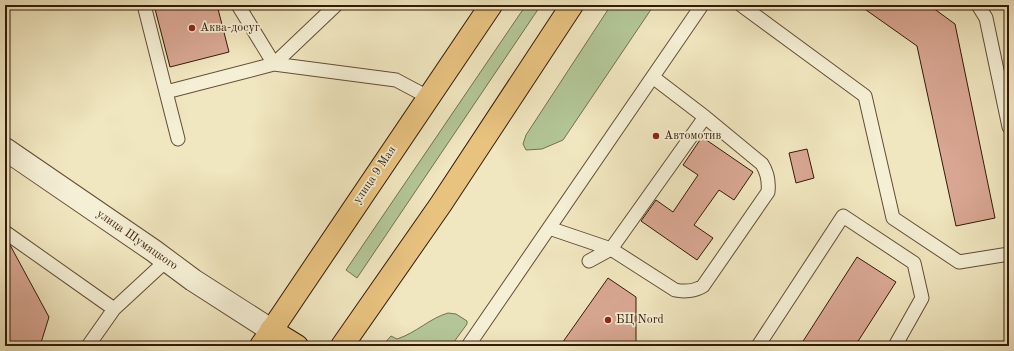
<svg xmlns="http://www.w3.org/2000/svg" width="1014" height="351" font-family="'Old Standard TT',serif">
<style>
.green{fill:#b3c697;stroke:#747050}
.building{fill:#d9a793;stroke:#341a08}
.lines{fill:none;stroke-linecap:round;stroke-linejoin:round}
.service-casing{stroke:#634d36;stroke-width:15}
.tertiary-casing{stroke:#634d36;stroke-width:24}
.primary-casing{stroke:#341a08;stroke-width:24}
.service{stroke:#f5efd5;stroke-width:13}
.tertiary{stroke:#f5efd5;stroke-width:22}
.primary{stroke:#e8c380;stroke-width:22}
.poi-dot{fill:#8f2418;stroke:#f5efd5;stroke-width:1.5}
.labels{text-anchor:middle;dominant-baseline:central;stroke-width:3.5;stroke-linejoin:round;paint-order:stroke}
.poi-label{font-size:12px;fill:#341a08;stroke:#f5efd5;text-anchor:start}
.street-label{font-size:12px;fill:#341a08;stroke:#f5efd5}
</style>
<rect width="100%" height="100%" fill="#f0e6bf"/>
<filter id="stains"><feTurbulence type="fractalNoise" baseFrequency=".005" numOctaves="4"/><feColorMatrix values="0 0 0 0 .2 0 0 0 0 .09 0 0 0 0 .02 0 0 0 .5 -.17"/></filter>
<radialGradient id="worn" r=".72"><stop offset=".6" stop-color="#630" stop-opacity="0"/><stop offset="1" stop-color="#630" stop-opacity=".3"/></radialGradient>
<path class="green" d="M 526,5 L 541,5 L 357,278 L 346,270 Z
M 611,5 L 654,5 L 563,140 L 542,149 L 526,150 L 523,144 L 526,135 Z
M 448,313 L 456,314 L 467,321 L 467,324 L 451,346 L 382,346 L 391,336 L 397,339 C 416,333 430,318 448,313 Z"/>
<path class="building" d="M 154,5 L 217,5 L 229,52 L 170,67 Z
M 859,5 L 929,5 L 955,24 L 995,218 L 956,226 L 917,46 Z
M 702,137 L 753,172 L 734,200 L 719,190 L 694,225 L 713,238 L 697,260 L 641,221 L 656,200 L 673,212 L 698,175 L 683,165 Z
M 807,149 L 814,178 L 796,183 L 789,153 Z
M 5,242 L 10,245 L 49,317 L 40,346 L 5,346 Z
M 857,257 L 896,282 L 855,346 L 800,346 Z
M 608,278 L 636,297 L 636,346 L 560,346 Z"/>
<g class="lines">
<g class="service-casing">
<path id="service" d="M 144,5 L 166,92 L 274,64 L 336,5
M 238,5 L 274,64 L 396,80 L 428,97
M 741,5 L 865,96 L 893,218 L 959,262 L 1009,254
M 978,5 L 986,18 L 1009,127
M 166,92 L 178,139
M 549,228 L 611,249 L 705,117 L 654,78
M 5,232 L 114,309
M 589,261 L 611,249 L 675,290 C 684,292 695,291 703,286 L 768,192 C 769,183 767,172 762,164 L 705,117
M 88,346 L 114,309 L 167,260
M 468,346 L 702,5
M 758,346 L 843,216 L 914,263 L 922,298 L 895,346"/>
</g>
<g class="tertiary-casing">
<path id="tertiary" d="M 5,149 L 154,251 L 193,280 L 271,330"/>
</g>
<g class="primary-casing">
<path id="primary" d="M 271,330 L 297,346
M 261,346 L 491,5
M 342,346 L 441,204 L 572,5"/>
</g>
<use href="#service" class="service"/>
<use href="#tertiary" class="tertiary"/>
<use href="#primary" class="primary"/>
</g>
<g class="poi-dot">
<circle cx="192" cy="28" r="4"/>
<circle cx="656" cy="136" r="4"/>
<circle cx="608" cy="320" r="4"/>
</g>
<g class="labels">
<g class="poi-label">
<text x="200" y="28">Аква-досуг</text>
<text x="664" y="136">Автомотив</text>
<text x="616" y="320">БЦ Nord</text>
</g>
<g class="street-label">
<text transform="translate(375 175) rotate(-56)">улица 9 Мая</text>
<text transform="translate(137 240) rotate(35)">улица Шумяцкого</text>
</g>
</g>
<rect width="1014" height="351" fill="none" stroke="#f0e6bf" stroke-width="20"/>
<rect x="6" y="6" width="1002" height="339" fill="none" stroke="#341a08" stroke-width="2"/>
<rect x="10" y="10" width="994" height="331" fill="none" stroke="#341a08"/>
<rect width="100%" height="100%" filter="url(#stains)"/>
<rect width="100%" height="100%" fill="url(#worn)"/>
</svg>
